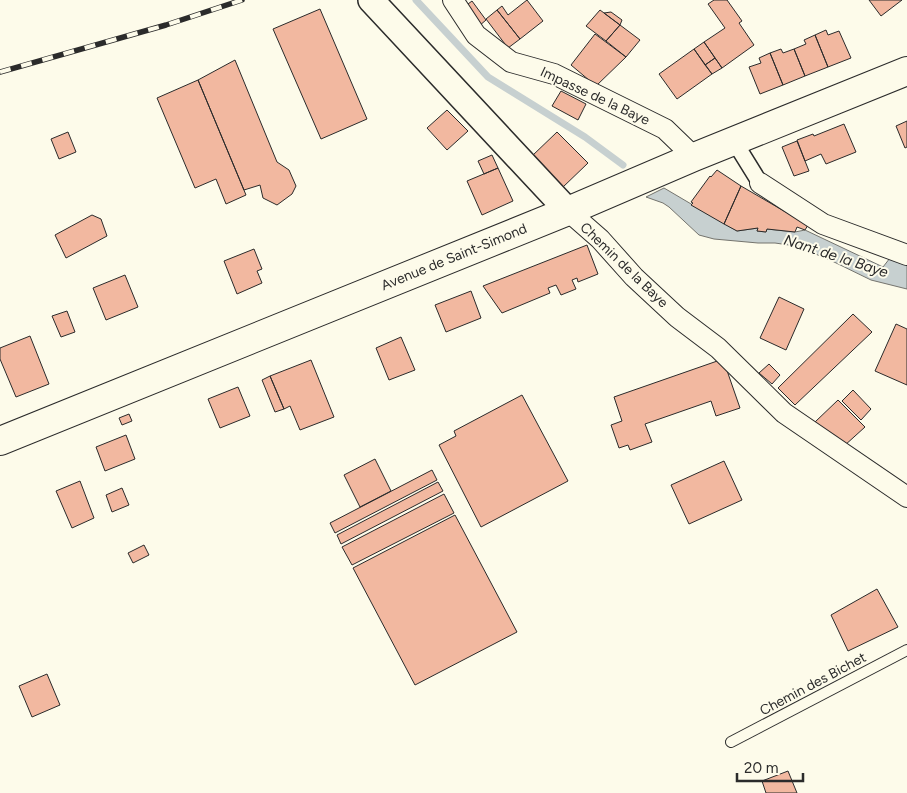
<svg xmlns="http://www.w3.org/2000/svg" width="907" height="793" font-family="Figtree,sans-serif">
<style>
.water{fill:#c7d0d0;stroke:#74746e}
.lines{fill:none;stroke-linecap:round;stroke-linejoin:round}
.stream{stroke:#c7d0d0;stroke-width:7}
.building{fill:#f2b8a0;stroke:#2b2b2b}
.service-casing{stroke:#2b2b2b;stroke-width:12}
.pedestrian-casing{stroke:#2b2b2b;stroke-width:18}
.minor-casing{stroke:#2b2b2b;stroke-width:22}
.tertiary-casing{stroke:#2b2b2b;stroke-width:28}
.secondary-casing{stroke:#2b2b2b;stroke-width:30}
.service{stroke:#fdfbea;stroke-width:10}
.pedestrian{stroke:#fdfbea;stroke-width:15}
.minor{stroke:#fdfbea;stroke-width:20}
.tertiary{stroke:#fdfbea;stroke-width:25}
.secondary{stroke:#fdfbea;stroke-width:28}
.rail-casing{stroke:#2b2b2b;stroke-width:5.5}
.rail{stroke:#fdfbea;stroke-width:4;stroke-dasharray:11;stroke-linecap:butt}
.labels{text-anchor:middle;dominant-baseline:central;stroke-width:4;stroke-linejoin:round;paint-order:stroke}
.street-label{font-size:14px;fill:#2b2b2b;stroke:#fdfbea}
.water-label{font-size:15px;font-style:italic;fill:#2b2b2b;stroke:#fdfbea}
</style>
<rect width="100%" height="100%" fill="#fdfbea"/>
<path class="water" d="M 664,188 L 737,231 L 758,228 L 757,231 L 766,232 L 767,229 L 795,232 L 805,230 L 883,267 L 890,258 L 907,264 L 907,289 L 871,280 L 830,260 L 796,246 L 775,243 L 758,243 L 714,239 L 699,235 L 669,207 L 663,203 L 646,197 Z"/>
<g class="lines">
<path class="stream" d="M 416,0 L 488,77 L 585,137 L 623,165"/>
</g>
<path class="building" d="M 527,0 L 543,21 L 520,39 L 497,10 L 502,6 L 508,15 Z
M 714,0 L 727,0 L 742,21 L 739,23 L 754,45 L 722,68 L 704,42 L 725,28 L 708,4 Z
M 869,0 L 902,0 L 881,16 Z
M 472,1 L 486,20 L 479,26 L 464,7 Z
M 320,9 L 367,119 L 321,139 L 273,29 Z
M 497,10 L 520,39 L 508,48 L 486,19 Z
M 600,10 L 620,25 L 606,41 L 586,26 Z
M 611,12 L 622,20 L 620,25 L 604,13 Z
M 620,25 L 640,40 L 626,57 L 606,41 Z
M 826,30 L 828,35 L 839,31 L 851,58 L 828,67 L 815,35 Z
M 595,34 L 626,57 L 596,86 L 571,65 Z
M 815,35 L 828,67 L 805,76 L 794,49 L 806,44 L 804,40 Z
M 704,42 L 715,58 L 705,65 L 694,49 Z
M 694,49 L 712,74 L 677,99 L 659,74 Z
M 781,49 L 783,53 L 794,49 L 805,76 L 783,85 L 770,53 Z
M 770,53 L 783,85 L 760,94 L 749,67 L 761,63 L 759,58 Z
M 715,58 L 722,68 L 712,74 L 705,65 Z
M 235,60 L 277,162 L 289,170 L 296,186 L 292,194 L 277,205 L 263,198 L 260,185 L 244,190 L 198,80 Z
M 198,80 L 246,195 L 226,204 L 216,179 L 195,188 L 157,98 Z
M 561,91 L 586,104 L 578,120 L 552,106 Z
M 447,110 L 468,131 L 447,150 L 427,128 Z
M 907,121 L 907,147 L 905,148 L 896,126 Z
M 844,124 L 856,152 L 826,164 L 821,154 L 805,161 L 797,140 L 813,134 L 814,136 Z
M 68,132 L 76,152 L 59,159 L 51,139 Z
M 557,132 L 588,163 L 562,188 L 532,156 Z
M 797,141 L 809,171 L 794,176 L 782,147 Z
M 492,155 L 498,168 L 484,174 L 478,161 Z
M 498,168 L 513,201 L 482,215 L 467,181 Z
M 717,170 L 741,186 L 724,224 L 691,205 L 693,203 L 691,202 L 710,176 L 711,177 Z
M 741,186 L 808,225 L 805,230 L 797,227 L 795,232 L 767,229 L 766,232 L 757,231 L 758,228 L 737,231 L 724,224 Z
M 92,215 L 101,219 L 107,236 L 66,258 L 55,235 Z
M 587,245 L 598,274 L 578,282 L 577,278 L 572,280 L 576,289 L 561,295 L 556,285 L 548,288 L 550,293 L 502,313 L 483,286 Z
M 254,249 L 262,269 L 257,271 L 262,283 L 237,294 L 224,261 Z
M 125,275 L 138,307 L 106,320 L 93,288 Z
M 471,291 L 481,318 L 446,332 L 435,305 Z
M 779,297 L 804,309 L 786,350 L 760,338 Z
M 67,311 L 75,332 L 61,337 L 52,316 Z
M 853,314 L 872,332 L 795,405 L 778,388 Z
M 896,324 L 907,329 L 907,385 L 875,371 Z
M 30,336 L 49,384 L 16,397 L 0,359 L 0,348 Z
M 401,337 L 415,370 L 389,380 L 376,348 Z
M 723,359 L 740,408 L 716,416 L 711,401 L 645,424 L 652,442 L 630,450 L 628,445 L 619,448 L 611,425 L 622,421 L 614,397 Z
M 311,360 L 334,417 L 300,430 L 290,406 L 284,409 L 270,376 Z
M 769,364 L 780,375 L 772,384 L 759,373 Z
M 270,376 L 284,409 L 275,412 L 262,380 Z
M 238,387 L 250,416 L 220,428 L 208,399 Z
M 853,390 L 871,409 L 861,420 L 842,401 Z
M 522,395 L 568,481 L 481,527 L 439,445 L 456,436 L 454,431 Z
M 838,400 L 865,427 L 844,446 L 815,422 Z
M 129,414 L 132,421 L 122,425 L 119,418 Z
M 126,435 L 135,459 L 105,471 L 96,447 Z
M 375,459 L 391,491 L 360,507 L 344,475 Z
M 724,461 L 742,500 L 689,524 L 671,485 Z
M 432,470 L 437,480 L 335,533 L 330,523 Z
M 80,481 L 94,518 L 72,528 L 56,491 Z
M 438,482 L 443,491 L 341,544 L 337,535 Z
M 122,488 L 129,505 L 112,512 L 106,495 Z
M 444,494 L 454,513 L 352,565 L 342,547 Z
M 455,515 L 517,632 L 415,685 L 353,568 Z
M 144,545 L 149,555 L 133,563 L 128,553 Z
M 877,589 L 898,627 L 848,651 L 831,615 Z
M 47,674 L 60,705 L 32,717 L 19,686 Z
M 788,771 L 797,793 L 766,793 L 762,781 Z"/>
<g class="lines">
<g class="service-casing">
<path id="service" d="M 731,742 L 907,650"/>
</g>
<g class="pedestrian-casing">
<path id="pedestrian" d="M 734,141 L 760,183"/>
</g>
<g class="minor-casing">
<path id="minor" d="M 453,0 L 476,35 L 511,62 L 554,74 L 665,129 L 694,157
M 760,183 L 823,224 L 907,255
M 568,211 L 600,239 L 634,277 L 677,317 L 718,348 L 784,413 L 907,497"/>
</g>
<g class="tertiary-casing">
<path id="tertiary" d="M 371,0 L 568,211"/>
</g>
<g class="secondary-casing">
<path id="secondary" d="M 0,441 L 568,211 L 694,157 L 907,71"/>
</g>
<use href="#service" class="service"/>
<use href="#pedestrian" class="pedestrian"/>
<use href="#minor" class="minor"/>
<use href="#tertiary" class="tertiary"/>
<use href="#secondary" class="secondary"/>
<g class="rail-casing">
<path id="rail" d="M 0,72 L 166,25 L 242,0"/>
</g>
<use href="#rail" class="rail"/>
</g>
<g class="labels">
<g class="street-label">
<text transform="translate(595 96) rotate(25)">Impasse de la Baye</text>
<text transform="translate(454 257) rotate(-22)">Avenue de Saint-Simond</text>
<text transform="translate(624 265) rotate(44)">Chemin de la Baye</text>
<text transform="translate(813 684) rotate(-28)">Chemin des Bichet</text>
</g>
<g class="water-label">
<text transform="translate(836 256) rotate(18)">Nant de la Baye</text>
</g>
</g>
<path d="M737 773v8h66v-8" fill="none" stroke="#2b2b2b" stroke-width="2.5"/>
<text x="744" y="773" font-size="15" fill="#2b2b2b" stroke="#fdfbea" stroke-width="4" paint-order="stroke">20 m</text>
</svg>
